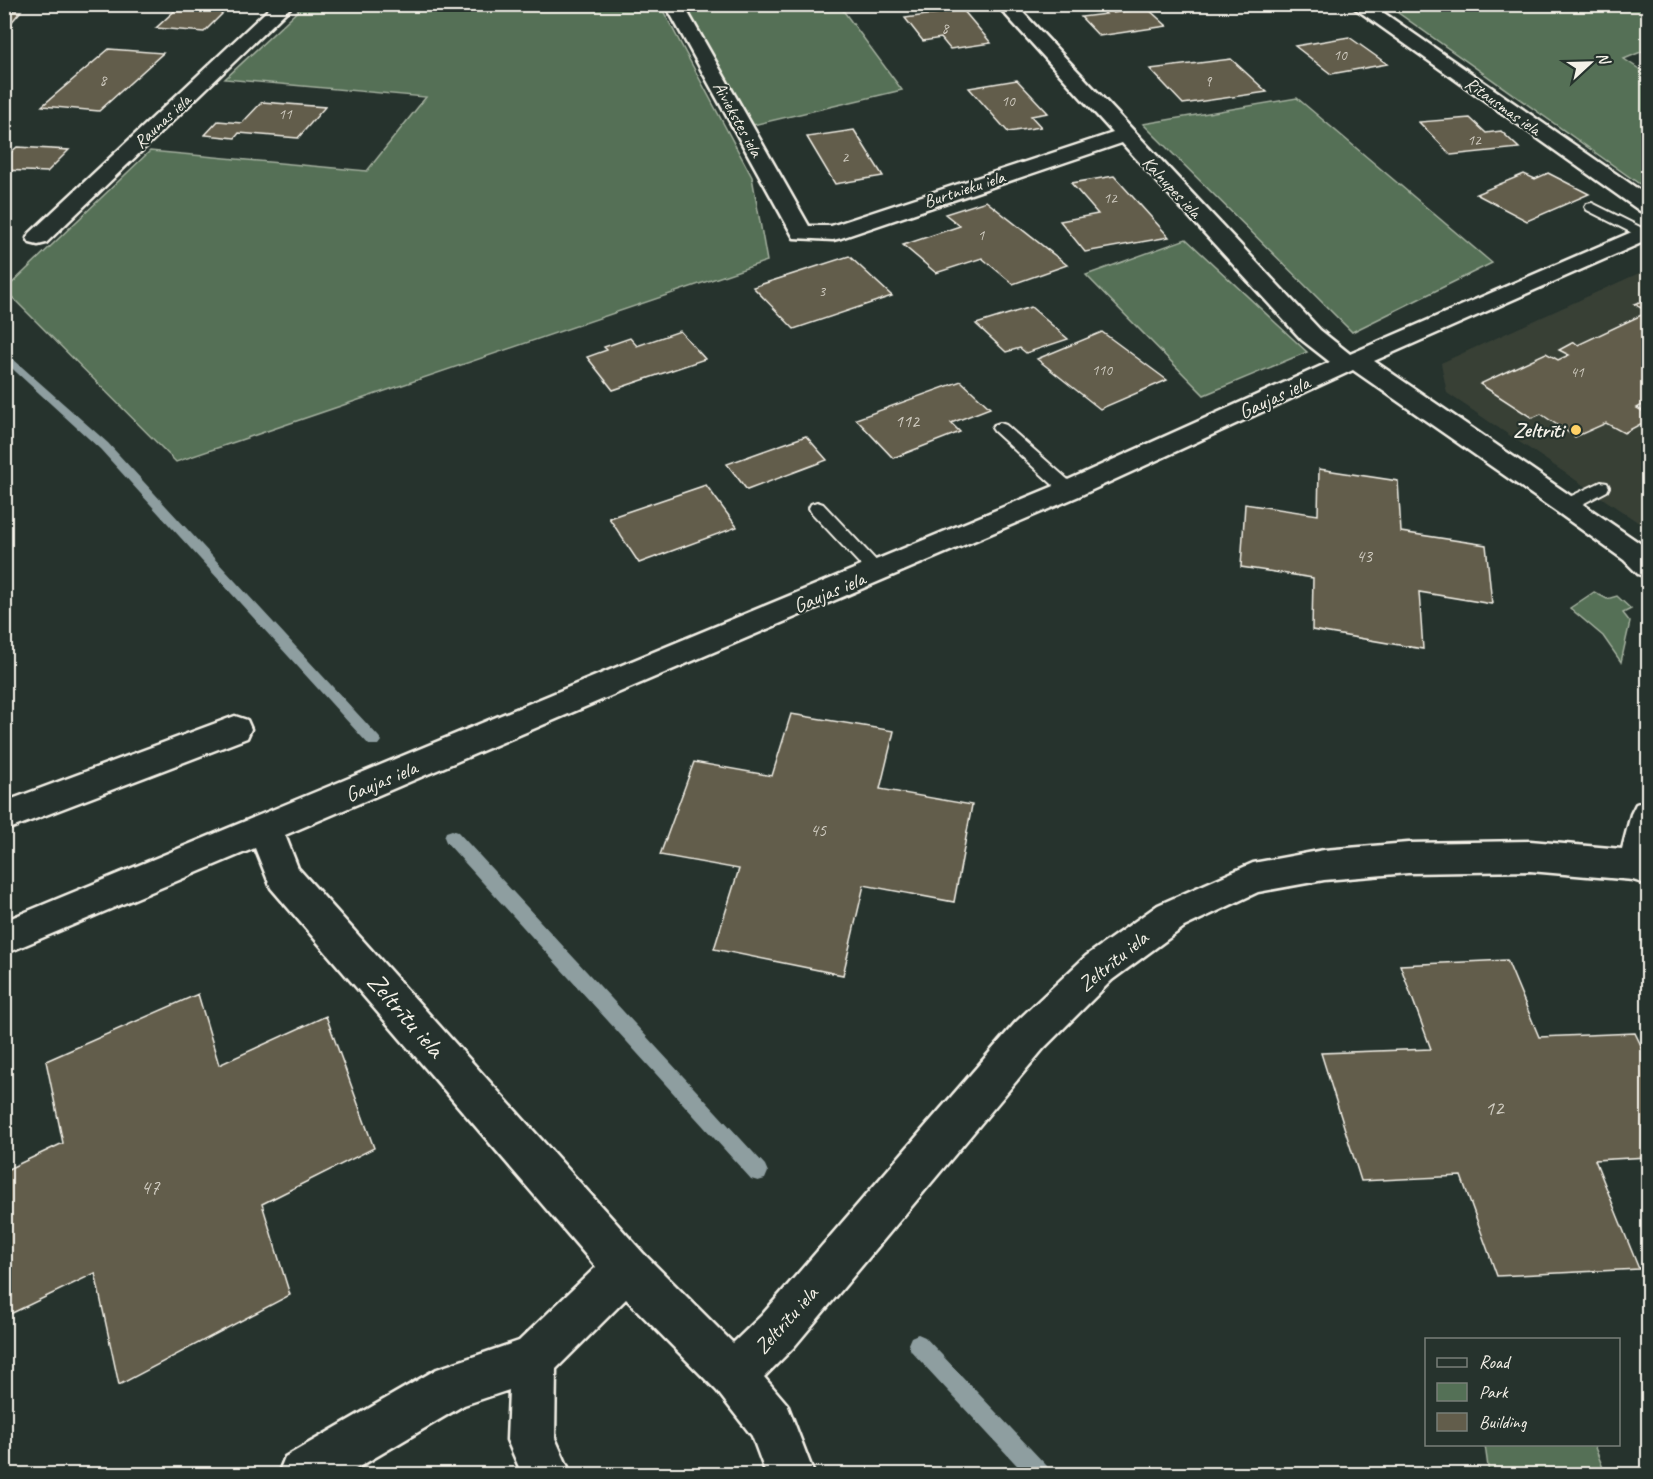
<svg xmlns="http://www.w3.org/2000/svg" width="1653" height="1479" font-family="Caveat,sans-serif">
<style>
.built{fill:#384036}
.green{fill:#547056;stroke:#a4b09f;stroke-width:1.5}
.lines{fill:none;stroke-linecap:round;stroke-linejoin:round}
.stream{fill:#8e9ea0;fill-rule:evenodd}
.building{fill:#625d4b;stroke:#f4f1e8;stroke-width:1.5}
.service-casing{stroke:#f4f1e8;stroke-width:4}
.minor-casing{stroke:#f4f1e8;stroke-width:5}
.service{fill:#26332d;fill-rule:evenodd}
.minor{fill:#26332d;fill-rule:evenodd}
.poi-dot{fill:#ffd166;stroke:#26332d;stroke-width:2}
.labels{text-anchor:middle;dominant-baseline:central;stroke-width:4.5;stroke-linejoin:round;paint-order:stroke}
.far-number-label{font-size:15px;fill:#d0ccc1}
.far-street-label{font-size:18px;fill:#f4f1e8;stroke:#26332d}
.number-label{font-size:18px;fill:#d0ccc1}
.street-label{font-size:21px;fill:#f4f1e8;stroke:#26332d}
.poi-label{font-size:21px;font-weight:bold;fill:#f4f1e8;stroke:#26332d;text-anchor:end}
.near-number-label{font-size:21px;fill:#d0ccc1}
.near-street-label{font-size:26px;fill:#f4f1e8;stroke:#26332d}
</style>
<rect width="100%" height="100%" fill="#26332d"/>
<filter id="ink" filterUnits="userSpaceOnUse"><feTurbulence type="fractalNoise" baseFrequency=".0167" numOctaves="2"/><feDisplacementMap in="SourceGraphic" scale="12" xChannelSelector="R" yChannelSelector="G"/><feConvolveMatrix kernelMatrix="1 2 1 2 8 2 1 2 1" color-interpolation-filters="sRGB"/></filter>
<g filter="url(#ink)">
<path class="built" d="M 1648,269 L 1648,529 L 1447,393 L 1441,363 Z"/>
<path class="green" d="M 305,4 L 660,5 L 752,177 L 767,261 L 176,462 L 5,290 L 150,151 L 367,171 L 426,97 L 225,79 Z
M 683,5 L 839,5 L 902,90 L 749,126 Z
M 1387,5 L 1648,5 L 1648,49 L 1624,59 L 1648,75 L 1648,190 Z
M 1297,98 L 1492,263 L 1352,332 L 1143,124 Z
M 1186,239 L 1307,352 L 1204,395 L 1086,275 Z
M 1594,592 L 1607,599 L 1617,596 L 1631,609 L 1623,613 L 1630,622 L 1621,662 L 1603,636 L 1570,608 Z
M 1485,1445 L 1594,1445 L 1605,1473 L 1489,1474 Z"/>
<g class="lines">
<path class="stream" d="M 4,351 L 108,443 L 379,737 L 382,741 L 379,745 L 369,745 L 100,449 L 4,361 Z
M 452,830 L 458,832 L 765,1165 L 768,1172 L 765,1179 L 758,1181 L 751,1179 L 446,842 L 444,837 L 446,832 Z
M 918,1334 L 925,1337 L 1047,1466 L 1050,1474 L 1025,1474 L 911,1351 L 908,1344 L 911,1337 Z"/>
</g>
<path class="building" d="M 182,4 L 232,4 L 204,32 L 156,28 Z
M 1096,4 L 1105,4 L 1113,13 L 1147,8 L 1167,26 L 1099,36 L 1081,17 L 1106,14 Z
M 963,10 L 991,43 L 950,49 L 941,38 L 923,41 L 905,18 Z
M 4,11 L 21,11 L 4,31 Z
M 1349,37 L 1387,64 L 1331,74 L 1295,46 Z
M 109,49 L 163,53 L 99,111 L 42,106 Z
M 1231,59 L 1267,92 L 1183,104 L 1150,69 Z
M 1017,80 L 1048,113 L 1031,116 L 1041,127 L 1008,132 L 969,88 Z
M 262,102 L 325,107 L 298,138 L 239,133 L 235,138 L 205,135 L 218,121 L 242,123 Z
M 1470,118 L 1486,133 L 1501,131 L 1519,148 L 1451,155 L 1419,122 Z
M 854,130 L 883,176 L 835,184 L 807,137 Z
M 17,147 L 69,150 L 47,172 L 4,170 L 4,158 Z
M 1548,173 L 1589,194 L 1527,221 L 1476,194 L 1524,174 L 1535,179 Z
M 1114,176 L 1169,237 L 1085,252 L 1060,221 L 1098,214 L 1071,183 Z
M 986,201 L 1067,265 L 1013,284 L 982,258 L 936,273 L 903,245 L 960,226 L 945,214 Z
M 849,256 L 892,296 L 794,329 L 753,287 Z
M 1648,299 L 1648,312 L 1634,304 L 1645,300 Z
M 1031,307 L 1068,339 L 1026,353 L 1020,348 L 1006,352 L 976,324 Z
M 1648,312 L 1648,402 L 1637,408 L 1648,414 L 1648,420 L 1624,433 L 1606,423 L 1575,437 L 1541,414 L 1532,418 L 1480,384 L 1546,353 L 1558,360 L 1569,355 L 1559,350 L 1574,342 L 1578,345 Z
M 680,331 L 705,359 L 613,390 L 587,357 L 607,350 L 604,347 L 630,338 L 637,346 Z
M 1102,332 L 1167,380 L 1100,409 L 1037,359 Z
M 961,381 L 990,408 L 951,423 L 960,432 L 893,458 L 856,419 Z
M 806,436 L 827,460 L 747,490 L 727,464 Z
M 1319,469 L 1398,481 L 1401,532 L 1486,545 L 1492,604 L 1419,592 L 1423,649 L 1312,630 L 1313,578 L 1241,567 L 1245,504 L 1318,515 Z
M 706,485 L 737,527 L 639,563 L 609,518 Z
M 791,714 L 894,731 L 880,789 L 972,805 L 954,902 L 864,885 L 843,975 L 714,949 L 739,869 L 660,855 L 694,762 L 772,776 Z
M 1507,960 L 1539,1037 L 1635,1033 L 1648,1060 L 1648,1157 L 1595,1160 L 1639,1269 L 1497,1276 L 1461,1176 L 1361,1181 L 1321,1053 L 1431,1049 L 1400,965 Z
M 198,994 L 219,1065 L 326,1016 L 374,1148 L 262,1204 L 290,1295 L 119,1385 L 95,1273 L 4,1317 L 4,1171 L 63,1143 L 46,1061 Z"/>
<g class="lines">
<g class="service-casing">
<path id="service" d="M 1592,203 L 1648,231 L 1648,237 L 1640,237 L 1587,210 L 1585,207 L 1587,204 Z
M 1000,423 L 1006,425 L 1075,486 L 1077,490 L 1075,494 L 1063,494 L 994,431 L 992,428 L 994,425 Z
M 1601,482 L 1607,483 L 1609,487 L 1607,491 L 1573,509 L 1561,509 L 1559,505 L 1561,501 Z
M 817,502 L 823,504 L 883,568 L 886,572 L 883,576 L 871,576 L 811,512 L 809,508 L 811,504 Z"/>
</g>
<g class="minor-casing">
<path id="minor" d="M 274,4 L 294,4 L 46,243 L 38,245 L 30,243 L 27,238 L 30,233 Z
M 665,4 L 683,4 L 809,226 L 831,226 L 1113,133 L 996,4 L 1015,4 L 1320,330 L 1350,354 L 1648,225 L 1648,240 L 1374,361 L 1644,546 L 1648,550 L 1648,577 L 1638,574 L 1624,560 L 1557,512 L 1353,370 L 1079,496 L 285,835 L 298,868 L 643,1253 L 733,1343 L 762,1315 L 1016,1022 L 1086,956 L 1158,905 L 1253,863 L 1324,850 L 1408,843 L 1530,841 L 1622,849 L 1631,814 L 1636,804 L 1648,800 L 1648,885 L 1633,880 L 1530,871 L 1408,873 L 1324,880 L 1258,892 L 1184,927 L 1112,980 L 1044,1048 L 794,1347 L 764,1377 L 787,1404 L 814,1474 L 766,1474 L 752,1436 L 717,1391 L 626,1299 L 556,1369 L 555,1438 L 571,1474 L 522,1474 L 507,1440 L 509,1390 L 464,1405 L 347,1474 L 278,1474 L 285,1457 L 437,1369 L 519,1341 L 596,1267 L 271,888 L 255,848 L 4,954 L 4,921 L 1059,484 L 1330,362 L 1302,340 L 1122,143 L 841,238 L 833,240 L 794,238 Z
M 1349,4 L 1371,4 L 1648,196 L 1648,212 L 1640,211 Z
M 235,716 L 247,720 L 251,729 L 247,738 L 4,831 L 4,802 Z"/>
</g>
<use href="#service" class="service"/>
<use href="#minor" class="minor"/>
</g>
</g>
<circle class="poi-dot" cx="1576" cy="430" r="6"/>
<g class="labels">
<g class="far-number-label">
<text x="945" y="28">8</text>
<text x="1340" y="55">10</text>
<text x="103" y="80">8</text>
<text x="1208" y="81">9</text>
<text x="1008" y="101">10</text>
<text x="285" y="114">11</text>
<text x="1474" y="140">12</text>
<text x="845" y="157">2</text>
<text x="1110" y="198">12</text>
<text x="981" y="235">1</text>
<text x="822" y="291">3</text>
<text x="1102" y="370">110</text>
<text x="1577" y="372">41</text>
</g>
<g class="far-street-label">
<text transform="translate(1503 106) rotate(35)">Rītausmas iela</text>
<text transform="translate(738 119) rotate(61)">Aiviekstes iela</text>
<text transform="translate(162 121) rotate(-43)">Raunas iela</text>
<text transform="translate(1172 187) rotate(47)">Kalnupes iela</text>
<text transform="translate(964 189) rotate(-18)">Burtnieku iela</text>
</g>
<g class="number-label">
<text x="907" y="421">112</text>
<text x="1364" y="556">43</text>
<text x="818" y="830">45</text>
</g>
<g class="street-label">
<text transform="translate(1274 397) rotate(-25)">Gaujas iela</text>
<text transform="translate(829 592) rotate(-23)">Gaujas iela</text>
<text transform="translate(381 781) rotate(-23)">Gaujas iela</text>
<text transform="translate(1113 961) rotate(-39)">Zeltrītu iela</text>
<text transform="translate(786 1320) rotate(-48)">Zeltrītu iela</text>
</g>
<g class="poi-label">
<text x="1564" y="430">Zeltrīti</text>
</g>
<g class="near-number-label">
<text x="1494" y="1108">12</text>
<text x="150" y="1187">47</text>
</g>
<g class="near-street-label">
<text transform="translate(406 1015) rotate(49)">Zeltrītu iela</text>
</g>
</g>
<rect width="1653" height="1479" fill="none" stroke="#26332d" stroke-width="24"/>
<rect x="12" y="12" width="1629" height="1455" fill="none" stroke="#f4f1e8" stroke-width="2" filter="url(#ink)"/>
<rect x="1425" y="1338" width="195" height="108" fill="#26332d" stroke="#787f78" stroke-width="1.5"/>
<rect x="1437" y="1358" width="30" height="9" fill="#26332d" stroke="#787f78" stroke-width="1.5"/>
<text x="1479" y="1368" font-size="18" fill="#f4f1e8">Road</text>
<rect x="1437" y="1383" width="30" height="18" fill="#547056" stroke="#787f78" stroke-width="1.5"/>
<text x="1479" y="1398" font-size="18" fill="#f4f1e8">Park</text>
<rect x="1437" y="1413" width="30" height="18" fill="#625d4b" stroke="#787f78" stroke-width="1.5"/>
<text x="1479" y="1428" font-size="18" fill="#f4f1e8">Building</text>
<g transform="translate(1590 63) rotate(68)" stroke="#26332d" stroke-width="4.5" paint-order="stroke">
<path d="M0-4.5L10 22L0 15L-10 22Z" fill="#f4f1e8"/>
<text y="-9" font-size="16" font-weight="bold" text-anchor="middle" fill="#f4f1e8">N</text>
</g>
</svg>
